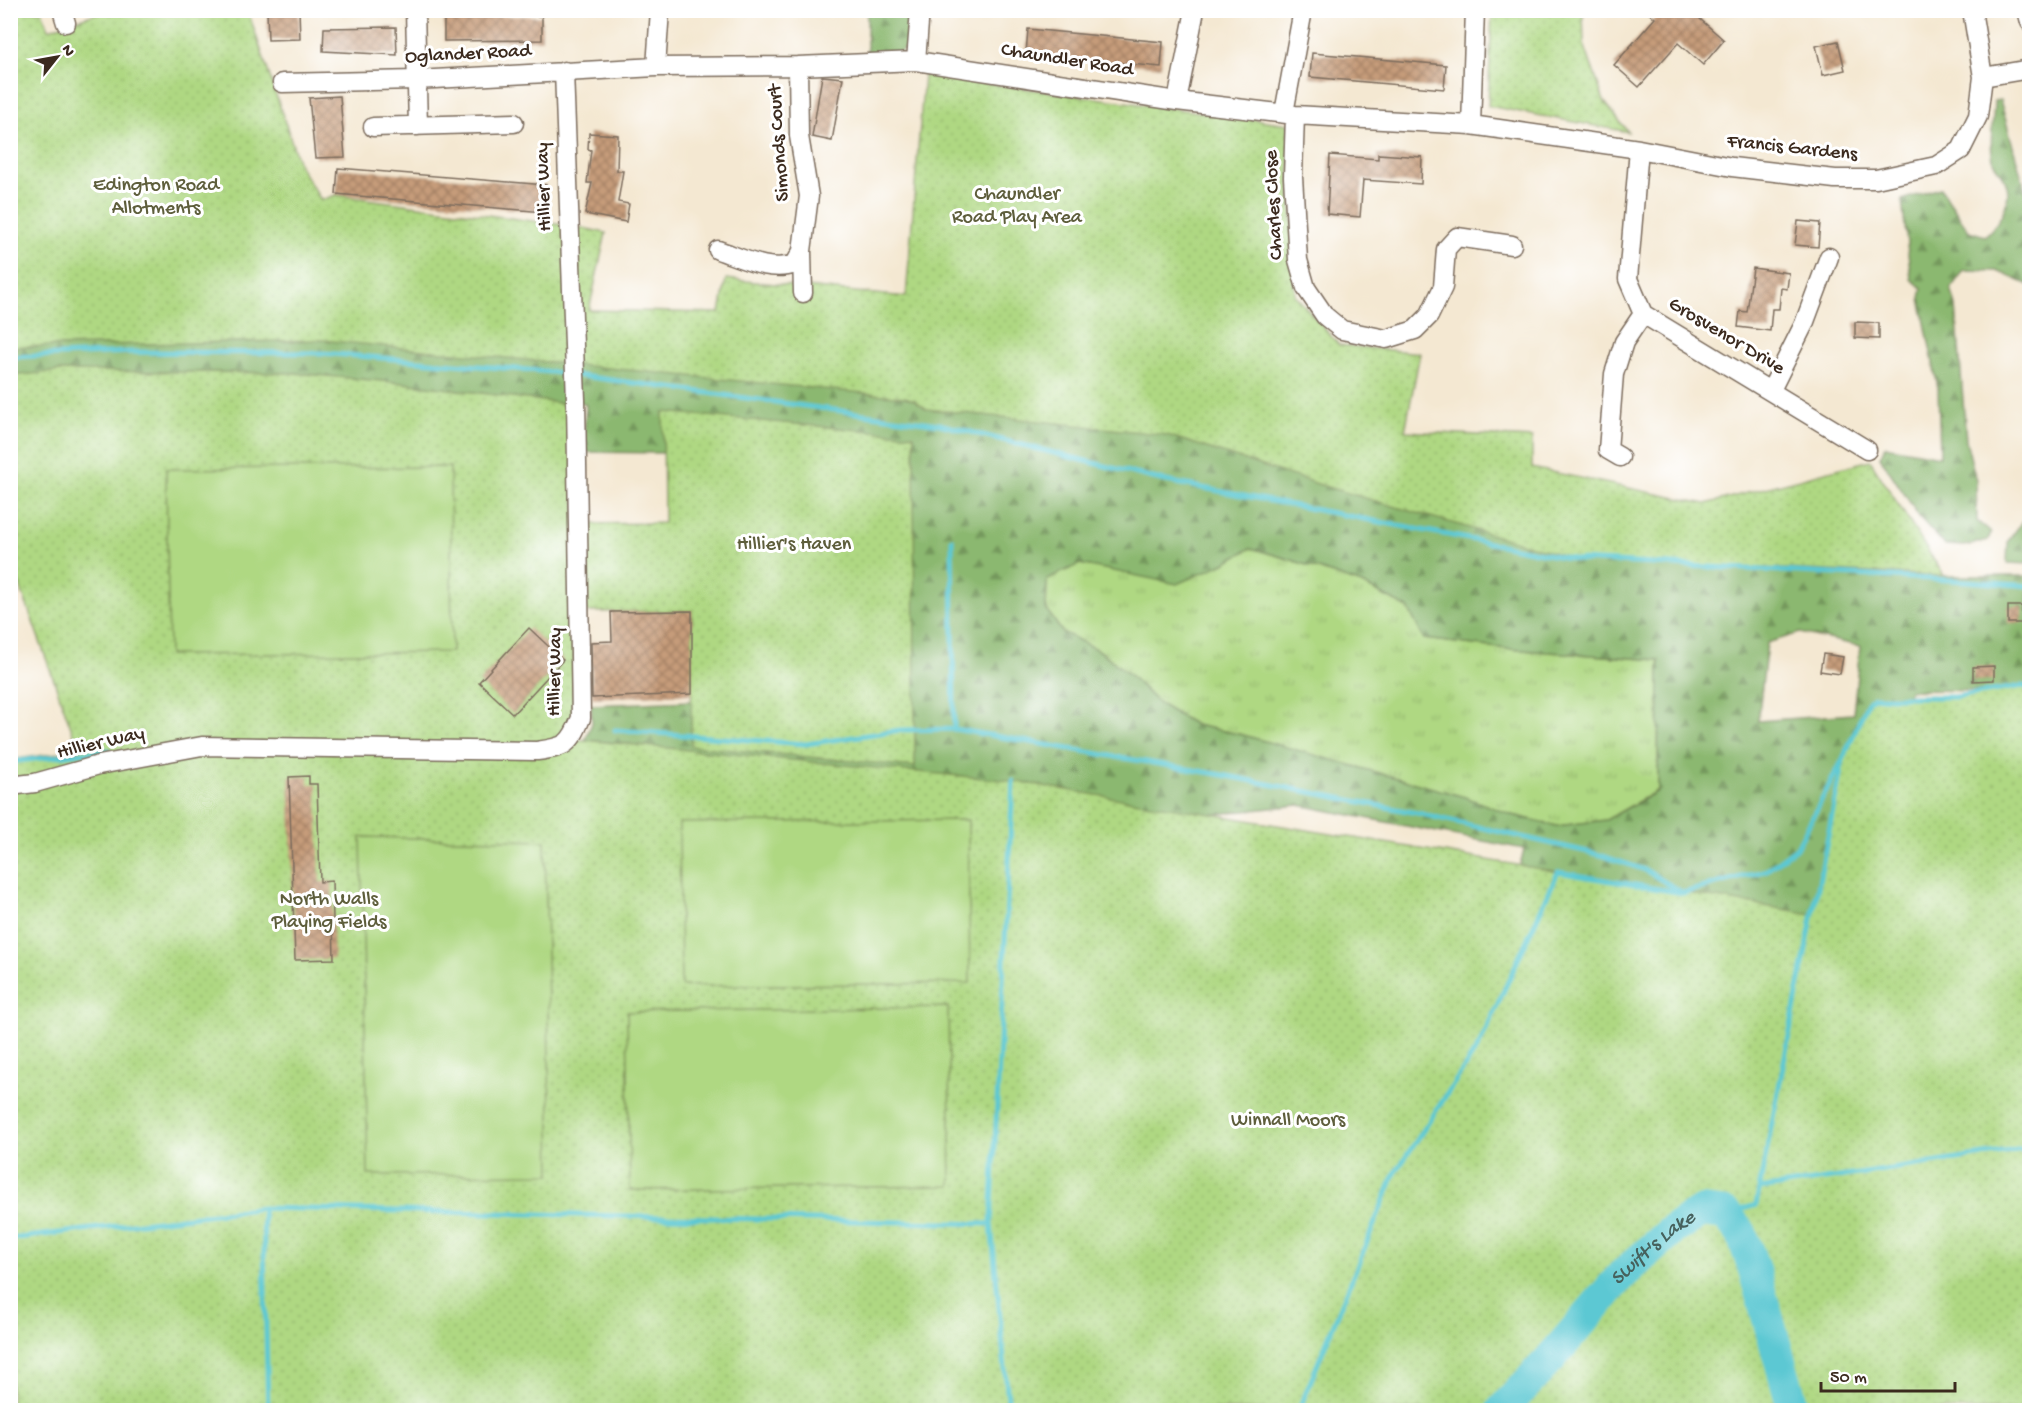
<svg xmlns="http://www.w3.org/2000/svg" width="2040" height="1421" font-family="'Gochi Hand',sans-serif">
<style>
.grass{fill:url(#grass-tufts);stroke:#758150;stroke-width:1.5}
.forest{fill:url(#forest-firs);stroke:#637147;stroke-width:1.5;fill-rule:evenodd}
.park{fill:url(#park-dots);stroke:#758150;stroke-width:1.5}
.pitch{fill:#afd882;stroke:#758150;stroke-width:1.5}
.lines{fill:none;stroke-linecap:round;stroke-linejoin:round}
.stream{stroke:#5bc8d3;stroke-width:5}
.river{stroke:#5bc8d3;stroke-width:32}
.building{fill:url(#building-cross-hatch)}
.street-casing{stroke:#7c6c5d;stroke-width:21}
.street{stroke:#fff;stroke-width:18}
.labels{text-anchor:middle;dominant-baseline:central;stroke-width:6;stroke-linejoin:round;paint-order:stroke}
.street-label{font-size:20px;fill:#3b2a1e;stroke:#fff}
.park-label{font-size:20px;fill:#5e5e3c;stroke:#fff}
.water-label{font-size:21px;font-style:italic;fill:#46615d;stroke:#fff}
</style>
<defs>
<pattern id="grass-tufts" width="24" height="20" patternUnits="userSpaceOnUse" patternTransform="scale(1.5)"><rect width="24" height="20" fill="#afd882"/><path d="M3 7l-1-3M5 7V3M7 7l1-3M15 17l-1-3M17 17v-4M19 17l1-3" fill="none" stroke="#97ba70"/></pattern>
<pattern id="forest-firs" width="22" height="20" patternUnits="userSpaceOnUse" patternTransform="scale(1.5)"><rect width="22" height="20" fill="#8bb870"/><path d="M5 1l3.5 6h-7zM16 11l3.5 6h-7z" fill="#73965b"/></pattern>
<pattern id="park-dots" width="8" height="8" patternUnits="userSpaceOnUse" patternTransform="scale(1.5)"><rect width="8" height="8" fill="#afd882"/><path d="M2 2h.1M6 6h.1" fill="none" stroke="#97ba70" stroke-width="1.8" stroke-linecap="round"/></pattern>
<pattern id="building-cross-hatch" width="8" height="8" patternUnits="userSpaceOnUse" patternTransform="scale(1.5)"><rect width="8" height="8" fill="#c69c7a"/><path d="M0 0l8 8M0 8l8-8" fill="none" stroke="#a27f63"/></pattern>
</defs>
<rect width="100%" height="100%" fill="#fff"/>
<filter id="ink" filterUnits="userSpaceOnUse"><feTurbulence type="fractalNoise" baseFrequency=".0167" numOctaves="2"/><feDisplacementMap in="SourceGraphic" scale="12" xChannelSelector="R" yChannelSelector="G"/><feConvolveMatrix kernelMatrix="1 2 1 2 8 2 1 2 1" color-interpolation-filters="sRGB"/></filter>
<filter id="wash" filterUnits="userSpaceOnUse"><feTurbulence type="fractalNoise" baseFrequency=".008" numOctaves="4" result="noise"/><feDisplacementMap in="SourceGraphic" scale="24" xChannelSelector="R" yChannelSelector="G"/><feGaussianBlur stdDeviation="1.35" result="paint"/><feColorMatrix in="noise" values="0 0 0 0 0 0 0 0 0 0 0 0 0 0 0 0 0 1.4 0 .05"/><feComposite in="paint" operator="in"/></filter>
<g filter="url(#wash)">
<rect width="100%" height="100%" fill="#f4e8d2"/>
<path class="grass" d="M 1251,548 L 1292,560 L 1362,584 L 1408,608 L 1424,639 L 1508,649 L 1659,660 L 1658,790 L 1606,820 L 1557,826 L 1512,815 L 1243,735 L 1195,725 L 1158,703 L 1131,676 L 1100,651 L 1062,632 L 1046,609 L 1047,579 L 1080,564 L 1117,571 L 1222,564 Z"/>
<path class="forest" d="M 867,11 L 911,11 L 909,45 L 897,54 L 867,53 Z
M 2000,100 L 2029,203 L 2029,285 L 1997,271 L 1964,270 L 1951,288 L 1956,306 L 1966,440 L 1976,480 L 1977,521 L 1991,533 L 1988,540 L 1965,546 L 1945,545 L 1920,518 L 1880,457 L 1885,446 L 1940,456 L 1938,388 L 1920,298 L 1922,288 L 1911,279 L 1902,200 L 1940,188 L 1969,231 L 1985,236 C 2000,222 2015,198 2004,178 C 2002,172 1995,168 1994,163 C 1988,144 1994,121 1994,101 Z
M 321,340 L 954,375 L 1933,559 L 1944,576 L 2029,576 L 2029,699 L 2007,691 L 1909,690 L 1907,710 L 1775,1223 L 1520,865 L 1524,849 L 1299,805 L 1136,823 L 629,744 L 585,740 L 592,723 L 591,705 L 692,701 L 740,692 L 698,447 L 662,453 L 583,452 L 586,405 L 576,400 L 566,404 L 403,383 L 294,373 L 180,372 L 11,561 L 11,347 ZM 1251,548 L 1292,560 L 1362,584 L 1408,608 L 1424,639 L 1508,649 L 1659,660 L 1658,791 L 1606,820 L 1557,826 L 1512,815 L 1465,797 L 1243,735 L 1195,725 L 1158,703 L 1131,676 L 1100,651 L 1062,632 L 1046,609 L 1047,579 L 1080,564 L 1177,584 L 1222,564 ZM 1800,633 L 1860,646 L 1853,714 L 1758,721 L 1767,643 Z
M 2029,513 L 2029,564 L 2007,563 L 2008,541 Z"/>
<path class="park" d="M 10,11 L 42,11 L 49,29 L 104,11 L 248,11 L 300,167 L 321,200 L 336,195 L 578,227 L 606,233 L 589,310 L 720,313 L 726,279 L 906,297 L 924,75 L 1288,124 L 1295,295 L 1339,345 L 1420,353 L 1405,431 L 1532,438 L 1532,468 L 1706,504 L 1870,460 L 1944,576 L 1580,560 L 1327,487 L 1167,435 L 927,409 L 914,400 L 905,397 L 321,340 L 11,347 Z
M 1492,11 L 1583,11 L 1584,44 L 1604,101 L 1628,132 L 1488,106 Z
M 61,371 L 294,373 L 403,383 L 566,404 L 576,400 L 573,739 L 1013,781 L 1812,914 L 1843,759 L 1868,701 L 1874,697 L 1955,697 L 2023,686 L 2029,688 L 2029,1410 L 11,1410 L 11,760 L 79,750 L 11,561 L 11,376 Z
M 663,412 L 914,435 L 915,767 L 691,746 L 692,611 L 585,612 L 584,524 L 664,523 Z"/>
<path class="pitch" d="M 450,467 L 452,652 L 169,655 L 166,469 Z
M 968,820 L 970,983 L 681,986 L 679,823 Z
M 361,837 L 545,841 L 551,1174 L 368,1175 Z
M 948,1007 L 951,1186 L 630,1190 L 627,1012 Z"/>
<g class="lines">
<path class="stream" d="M 10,357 L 132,352 L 322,353 L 552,372 L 939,424 L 1161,480 L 1578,560 L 1967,581 L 2030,586
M 952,539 L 954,729
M 615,730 L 806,744 L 900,730 L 954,729 L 1217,774 L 1417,813 L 1597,854 L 1645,870 L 1683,893
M 10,762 L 108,750
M 1759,1189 L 2030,1148
M 263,1208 L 268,1410
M 1726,1214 L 1756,1205 L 1843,759 L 1868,701 L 1874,697 L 1955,697 L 2023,686 L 2030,688
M 991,1224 L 1009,1410
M 10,1239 L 263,1208 L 991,1224 L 1013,781
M 1299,1410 L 1394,1175 L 1479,1045 L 1558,872 L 1683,893 L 1767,870 L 1797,847 L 1843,759"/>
<path class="river" id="s1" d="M 1502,1410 L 1551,1358 L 1622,1275 L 1674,1229 L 1702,1211 L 1726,1214 L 1741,1233 L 1752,1263 L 1794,1410"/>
</g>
<g id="blocks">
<path class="building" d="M 267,10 L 299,10 L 300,39 L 268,40 Z
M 1646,10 L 1708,10 L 1700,19 L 1724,40 L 1703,65 L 1678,43 L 1639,87 L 1614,65 L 1655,18 Z
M 444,16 L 542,16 L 542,40 L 444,41 Z
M 396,27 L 397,55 L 323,51 L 324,28 Z
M 1028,29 L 1163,42 L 1161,67 L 1026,54 Z
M 1838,41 L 1845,70 L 1823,75 L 1816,46 Z
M 1312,53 L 1446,65 L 1444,89 L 1310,77 Z
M 822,76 L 843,78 L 832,141 L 812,137 Z
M 340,96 L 345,157 L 315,158 L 309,98 Z
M 589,133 L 618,135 L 617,171 L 623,171 L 618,202 L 629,204 L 626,222 L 585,214 L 592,183 L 587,183 L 591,150 L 588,149 Z
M 1378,154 L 1422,157 L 1421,184 L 1363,180 L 1360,217 L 1327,214 L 1330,155 L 1378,159 Z
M 338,168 L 546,185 L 544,212 L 336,194 Z
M 1798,221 L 1820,223 L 1818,247 L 1795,245 Z
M 1753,268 L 1789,273 L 1787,289 L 1781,288 L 1779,309 L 1772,309 L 1770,331 L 1738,327 L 1740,311 L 1747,312 Z
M 1855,322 L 1879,323 L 1879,339 L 1855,338 Z
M 2008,606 L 2022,606 L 2022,623 L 2008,623 Z
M 692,611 L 692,694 L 592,698 L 591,642 L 612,641 L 611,612 Z
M 529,628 L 563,660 L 513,714 L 479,682 Z
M 1823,654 L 1843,657 L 1840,674 L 1820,671 Z
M 1994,666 L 1994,680 L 1973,681 L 1973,667 Z
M 309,776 L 309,784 L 317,784 L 320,882 L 332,881 L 334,959 L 295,960 L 289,777 Z"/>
</g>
</g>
<g filter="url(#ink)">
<use href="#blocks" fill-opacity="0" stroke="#7c6c5d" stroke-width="1.5"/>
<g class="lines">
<g class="street-casing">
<path id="street" d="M 62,10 L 66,23
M 415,10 L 418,126
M 2027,10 L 2030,22
M 916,61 L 920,10
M 798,66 L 799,136 L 809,196 L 802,251 L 803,293
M 656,67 L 660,10
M 1983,77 L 2030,69
M 282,83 L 416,80 L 656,67 L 798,66 L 916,61 L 1177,101 L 1295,115 L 1471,125 L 1639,149 L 1732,167 L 1835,179 L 1876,179 L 1936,166 L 1961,150 L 1978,116 L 1983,77 L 1972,10
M 1177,101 L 1195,10
M 1284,113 L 1303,10
M 1295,115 L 1293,177 L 1298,260 L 1306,288 L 1325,316 L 1342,330 L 1386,339 L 1415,330 L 1429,316 L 1443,287 L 1446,249 L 1457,237 L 1512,245
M 1471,125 L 1475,10
M 373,127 L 514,123
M 1639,149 L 1628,279 L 1643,314 L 1867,450
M 718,250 C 742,258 770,273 795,264 L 802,251
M 1771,390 L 1804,324 L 1829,257
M 1620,457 L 1608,450 L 1614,374 L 1624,342 L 1643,314
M 10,786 L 35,783 L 99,765 L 202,746 L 537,751 C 566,747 570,745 581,718 L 576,400 L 564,71"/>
</g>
<use href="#street" class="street"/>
</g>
</g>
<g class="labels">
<g class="street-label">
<text transform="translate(468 55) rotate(-3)">Oglander Road</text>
<text transform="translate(1067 61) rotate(9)">Chaundler Road</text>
<text transform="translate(780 143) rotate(-94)">Simonds Court</text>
<text transform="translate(1792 149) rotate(6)">Francis Gardens</text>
<text transform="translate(545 187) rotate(-92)">Hillier Way</text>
<text transform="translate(1275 205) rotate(-93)">Charles Close</text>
<text transform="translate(1726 337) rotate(31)">Grosvenor Drive</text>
<text transform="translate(556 672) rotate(-89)">Hillier Way</text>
<text transform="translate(101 744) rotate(-13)">Hillier Way</text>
</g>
<g class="park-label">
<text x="156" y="186">Edington Road<tspan x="156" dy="23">Allotments</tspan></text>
<text x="1017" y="195">Chaundler<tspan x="1017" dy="23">Road Play Area</tspan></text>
<text x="794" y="545">Hillier's Haven</text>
<text x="329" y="900">North Walls<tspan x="329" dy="23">Playing Fields</tspan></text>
<text x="1288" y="1121">Winnall Moors</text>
</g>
<g class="water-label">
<text stroke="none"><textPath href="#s1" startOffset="222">Swift's Lake</textPath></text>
</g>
</g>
<rect width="2040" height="1421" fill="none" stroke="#fff" stroke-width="36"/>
<g transform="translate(57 57) rotate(59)" stroke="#ffffff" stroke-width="4.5" paint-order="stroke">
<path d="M0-4.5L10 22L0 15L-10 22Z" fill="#3b2a1e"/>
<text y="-9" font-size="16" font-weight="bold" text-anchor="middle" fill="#3b2a1e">N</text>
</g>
<path d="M1821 1382v9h134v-9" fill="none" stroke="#3b2a1e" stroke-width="3"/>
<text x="1830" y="1382" font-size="18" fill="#3b2a1e" stroke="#ffffff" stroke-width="4.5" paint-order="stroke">50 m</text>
</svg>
